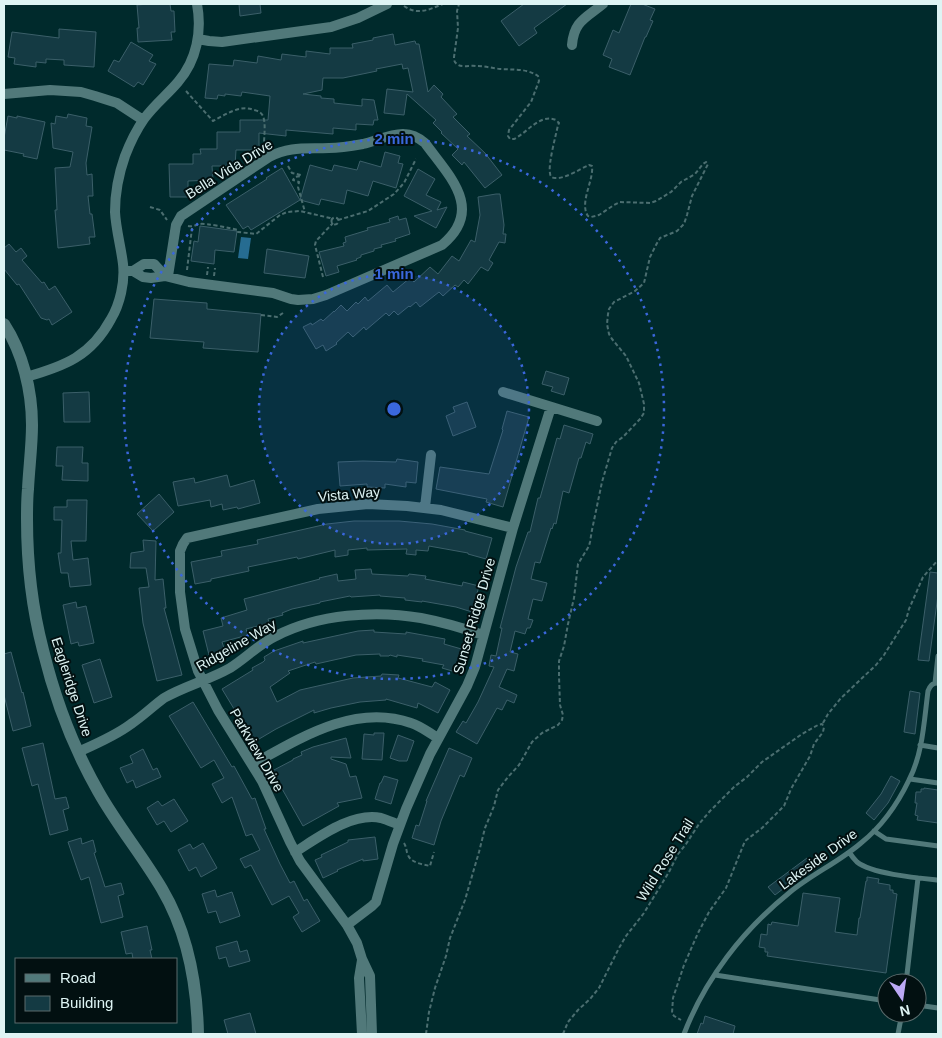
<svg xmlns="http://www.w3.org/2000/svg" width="942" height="1038" font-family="Arial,sans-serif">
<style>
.water{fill:#266c91}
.building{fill:#143a43;stroke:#3b5f69}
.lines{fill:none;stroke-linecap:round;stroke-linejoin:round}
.path{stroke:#4b6e70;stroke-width:2;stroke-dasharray:4 2.5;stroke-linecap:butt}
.service{stroke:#51797a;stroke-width:5}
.minor{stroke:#51797a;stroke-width:10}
.secondary{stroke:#51797a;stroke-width:12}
.ring{fill:none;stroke:#3a67dc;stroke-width:2.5;stroke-dasharray:2.5 5}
.labels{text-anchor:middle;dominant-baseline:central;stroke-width:4;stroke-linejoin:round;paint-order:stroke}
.street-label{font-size:14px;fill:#def4f4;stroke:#021011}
.centre{fill:#3a67dc;stroke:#021011;stroke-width:2.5}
.ring-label{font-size:15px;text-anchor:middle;font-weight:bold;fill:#3a67dc;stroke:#021011;stroke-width:4;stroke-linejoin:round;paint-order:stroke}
</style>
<rect width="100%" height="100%" fill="#002a2c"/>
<path class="water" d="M 241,237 L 251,238 L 248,259 L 238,258 Z"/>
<path class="building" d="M 149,4 L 170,4 L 171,11 L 174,11 L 175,32 L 171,32 L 172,40 L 138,42 L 137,28 L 139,28 L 137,5 Z
M 239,4 L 260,4 L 261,13 L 240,16 Z
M 524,4 L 567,4 L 534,28 L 537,33 L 519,46 L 501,21 Z
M 631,4 L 642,4 L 655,9 L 650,20 L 653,21 L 646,37 L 645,37 L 630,75 L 609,67 L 612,59 L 603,55 L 613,30 L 619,33 Z
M 59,29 L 96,32 L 94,67 L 64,65 L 64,60 L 46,59 L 46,63 L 36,62 L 36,67 L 14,64 L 15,58 L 8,57 L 12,32 L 59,38 Z
M 393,34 L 395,45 L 415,41 L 416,44 L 419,44 L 428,92 L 434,85 L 443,94 L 441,97 L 457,114 L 453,117 L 470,134 L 467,136 L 485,153 L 502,175 L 485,188 L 464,162 L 462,165 L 452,155 L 458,149 L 441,133 L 442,132 L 433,123 L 436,120 L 407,94 L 404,115 L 384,113 L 387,89 L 413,92 L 408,68 L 403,69 L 402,64 L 376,69 L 377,71 L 343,78 L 323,78 L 322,90 L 303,94 L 321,96 L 321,98 L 334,99 L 334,103 L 362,106 L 362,99 L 374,100 L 378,120 L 374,120 L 373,125 L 356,124 L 356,130 L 333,128 L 333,134 L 286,130 L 286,136 L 259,133 L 259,150 L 236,150 L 235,166 L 212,166 L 213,180 L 188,181 L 188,197 L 170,197 L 169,164 L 193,164 L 193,154 L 201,154 L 200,149 L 217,149 L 217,132 L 240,132 L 240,120 L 268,120 L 270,96 L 242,92 L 241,96 L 225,94 L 225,96 L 218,95 L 217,99 L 205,98 L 209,64 L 233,66 L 234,60 L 257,63 L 258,56 L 281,60 L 282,54 L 306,57 L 306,51 L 330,54 L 330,48 L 353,48 L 352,44 L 373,40 L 373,38 Z
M 131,42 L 153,55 L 149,61 L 156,64 L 143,85 L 138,82 L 134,87 L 108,71 L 114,60 L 119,62 Z
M 68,114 L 87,118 L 86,126 L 92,127 L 86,163 L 87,175 L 92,174 L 93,196 L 88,196 L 90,214 L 92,214 L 95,237 L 89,237 L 90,244 L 58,248 L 55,210 L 57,210 L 55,168 L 70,167 L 73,152 L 53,148 L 51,123 L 55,124 L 56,116 L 67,118 Z
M 8,116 L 17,118 L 17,116 L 45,122 L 37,159 L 23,156 L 24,154 L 4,150 L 4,138 Z
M 385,152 L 400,156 L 398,163 L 403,164 L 396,188 L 373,181 L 368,196 L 347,190 L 344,204 L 321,199 L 319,205 L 300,200 L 310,165 L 332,171 L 334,165 L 357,170 L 360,161 L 381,167 Z
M 282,168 L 300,200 L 251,230 L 248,226 L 243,229 L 226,205 L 267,179 L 266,178 Z
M 418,169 L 435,179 L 426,195 L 441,202 L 437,210 L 447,207 L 436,228 L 414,216 L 432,211 L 404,196 Z
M 496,194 L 500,194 L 504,225 L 503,234 L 506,234 L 505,243 L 499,242 L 489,260 L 493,263 L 488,271 L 481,267 L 468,284 L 464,280 L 458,287 L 455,285 L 443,296 L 439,292 L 420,307 L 416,302 L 410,307 L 409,306 L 398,315 L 394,311 L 389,316 L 386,313 L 366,330 L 364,327 L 353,337 L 348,332 L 336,343 L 337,344 L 326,351 L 323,345 L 316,349 L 303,327 L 311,323 L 312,325 L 321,319 L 323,321 L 334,311 L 334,312 L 341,305 L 347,311 L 356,302 L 358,304 L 365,297 L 368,301 L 387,285 L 393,292 L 410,278 L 414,282 L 430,267 L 438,274 L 452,256 L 459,261 L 471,240 L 475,242 L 480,215 L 478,197 Z
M 398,216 L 399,220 L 406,218 L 410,234 L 395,239 L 396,241 L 381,245 L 382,247 L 374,249 L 374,251 L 361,255 L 361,257 L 356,259 L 357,260 L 337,266 L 339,272 L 326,276 L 319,252 L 344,246 L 343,243 L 346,242 L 345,237 L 368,230 L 367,228 L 390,222 L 389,219 Z
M 200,226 L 237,231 L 234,252 L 215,250 L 214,264 L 191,261 L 194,241 L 198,242 Z
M 9,244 L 16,252 L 21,248 L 27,256 L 22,260 L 42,283 L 44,282 L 49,290 L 55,286 L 72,312 L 52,325 L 49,319 L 47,320 L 41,318 L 19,284 L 17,285 L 4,269 L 4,248 Z
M 267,249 L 309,256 L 305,278 L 264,273 Z
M 154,299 L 207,303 L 207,309 L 261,314 L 258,352 L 203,348 L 204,342 L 150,338 Z
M 546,371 L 569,378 L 564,395 L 551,391 L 553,387 L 542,384 Z
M 89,392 L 90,422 L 64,422 L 63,393 Z
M 467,402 L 476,427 L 453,436 L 446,416 L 455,412 L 453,407 Z
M 507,411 L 529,417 L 503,507 L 486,502 L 487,499 L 436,489 L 440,467 L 489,474 L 503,430 L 502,429 Z
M 564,425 L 593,434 L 590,444 L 586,442 L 581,458 L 579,458 L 569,493 L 563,491 L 556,524 L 554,523 L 552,529 L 551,528 L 540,563 L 535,562 L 531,579 L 547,583 L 542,601 L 533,599 L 528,619 L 533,620 L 530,628 L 527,628 L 525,634 L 515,631 L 510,652 L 518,654 L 514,671 L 507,669 L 499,687 L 517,695 L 514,703 L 507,700 L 502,710 L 497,708 L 477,744 L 456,732 L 463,721 L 466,723 L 478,702 L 494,667 L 489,666 L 491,655 L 496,656 L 502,628 L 500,628 L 516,567 L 528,532 L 530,532 L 538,498 L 540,498 L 557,438 L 560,439 Z
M 57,447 L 83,447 L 82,463 L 88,463 L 88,481 L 62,480 L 63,466 L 56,466 Z
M 397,459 L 418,462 L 416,483 L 406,482 L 406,487 L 385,484 L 385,488 L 367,487 L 367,484 L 340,486 L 338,462 L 363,461 L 396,462 Z
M 227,475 L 230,487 L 254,480 L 260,503 L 238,509 L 237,507 L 223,510 L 222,504 L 211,507 L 210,500 L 178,506 L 173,482 L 194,478 L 195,483 Z
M 159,494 L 174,512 L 153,531 L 137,514 Z
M 67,500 L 87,500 L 86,541 L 71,541 L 73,560 L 88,558 L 91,585 L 70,587 L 68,573 L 61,573 L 58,553 L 61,553 L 62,520 L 54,520 L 54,507 L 67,507 Z
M 354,521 L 399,521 L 432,524 L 465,530 L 465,531 L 492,538 L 486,559 L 468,554 L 468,553 L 429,546 L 428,551 L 416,550 L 416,555 L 406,554 L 407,549 L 367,550 L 367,548 L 348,550 L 348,555 L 335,557 L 335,550 L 298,559 L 297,557 L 248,567 L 249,571 L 211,579 L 211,581 L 195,584 L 191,562 L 222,556 L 221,551 L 258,544 L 257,540 L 327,524 Z
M 143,540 L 156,541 L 155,580 L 163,579 L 166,608 L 164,608 L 182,675 L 157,681 L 143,623 L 139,588 L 149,587 L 146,568 L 130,568 L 131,553 L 144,551 Z
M 371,569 L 372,574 L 408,576 L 409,574 L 426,576 L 425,579 L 462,586 L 463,582 L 479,586 L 472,612 L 456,607 L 422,601 L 422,602 L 405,600 L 405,598 L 380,596 L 380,595 L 351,597 L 350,596 L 320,602 L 320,603 L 292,609 L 282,613 L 283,615 L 268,619 L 269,623 L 246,629 L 248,635 L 222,642 L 225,651 L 209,655 L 203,631 L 223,626 L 221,618 L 247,610 L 244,599 L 320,579 L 319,578 L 337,574 L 338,581 L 356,579 L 355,570 Z
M 930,572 L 938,573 L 938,595 L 929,661 L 918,660 Z
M 76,602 L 77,608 L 86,606 L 94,643 L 79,646 L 78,642 L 71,644 L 63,605 Z
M 374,630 L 374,632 L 406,634 L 406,632 L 445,639 L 444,644 L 465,650 L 459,673 L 442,668 L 444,665 L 422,661 L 423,659 L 397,655 L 397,657 L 390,655 L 389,656 L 380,656 L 380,654 L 356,655 L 316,664 L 315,662 L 288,671 L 290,673 L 270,687 L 277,702 L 300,690 L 353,678 L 381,676 L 382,674 L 399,675 L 398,678 L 432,687 L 435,682 L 450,690 L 438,713 L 418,703 L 417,708 L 386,699 L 386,700 L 360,702 L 331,708 L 314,713 L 314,710 L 276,729 L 254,742 L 222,689 L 253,670 L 252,668 L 263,662 L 265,660 L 264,657 L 274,651 L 303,641 L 303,643 L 358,631 Z
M 11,652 L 22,693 L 23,692 L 31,726 L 13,731 L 4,695 L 4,654 Z
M 100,659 L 112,697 L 94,703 L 82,665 Z
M 910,691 L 920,693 L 915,734 L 904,732 Z
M 193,702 L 232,767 L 234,766 L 252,799 L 255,798 L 266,829 L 264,829 L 280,864 L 290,883 L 294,881 L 304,901 L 307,899 L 320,921 L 302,932 L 293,917 L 299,913 L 289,896 L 272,905 L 251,865 L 245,868 L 240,859 L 260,850 L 252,834 L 246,836 L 232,797 L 222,803 L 212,784 L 224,778 L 214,760 L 201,768 L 169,716 Z
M 374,733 L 384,733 L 382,760 L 362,759 L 364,734 L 374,735 Z
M 398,735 L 414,741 L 407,761 L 399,761 L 390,758 Z
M 346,738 L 351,758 L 331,757 L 331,759 L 346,764 L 350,777 L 356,776 L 362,798 L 337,803 L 339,806 L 303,826 L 272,771 L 293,760 L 293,759 L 302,755 L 301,752 L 313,747 Z
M 43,743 L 55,799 L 66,797 L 69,808 L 63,810 L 68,830 L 50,835 L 38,784 L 32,786 L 22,748 Z
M 449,748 L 472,758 L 464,777 L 460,775 L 441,821 L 434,845 L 412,838 L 416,825 L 419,826 L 427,801 L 426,801 Z
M 143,749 L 153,770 L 157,768 L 161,777 L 136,788 L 133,780 L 127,783 L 120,768 L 133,763 L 130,756 Z
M 384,776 L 398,780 L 391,804 L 375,799 L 380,783 L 381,783 Z
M 891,776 L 900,781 L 888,803 L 874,820 L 866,813 L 881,794 Z
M 924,788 L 938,790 L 938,823 L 917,820 L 918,816 L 915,815 L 917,803 L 915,803 L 916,792 L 921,792 L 921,789 L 924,789 Z
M 174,799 L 188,821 L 171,832 L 164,821 L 157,825 L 147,808 L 158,801 L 162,806 Z
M 375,837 L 378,859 L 363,861 L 363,859 L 337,870 L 338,871 L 323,878 L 315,860 L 322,857 L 321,855 L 348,842 L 348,840 Z
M 81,838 L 82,844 L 93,840 L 96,852 L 94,853 L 105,887 L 121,883 L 124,894 L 118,896 L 123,917 L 101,923 L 89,877 L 81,880 L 68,842 Z
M 203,843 L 217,868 L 201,877 L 196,867 L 189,871 L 178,850 L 190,844 L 193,849 Z
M 807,858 L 813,866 L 775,895 L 768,887 Z
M 867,877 L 879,879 L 878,883 L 890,885 L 890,890 L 893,890 L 893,893 L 897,894 L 886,973 L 767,956 L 768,952 L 765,952 L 765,948 L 759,947 L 761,934 L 767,935 L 768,924 L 771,925 L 772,922 L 798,926 L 803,893 L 840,898 L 835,932 L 857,935 L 859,918 L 860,918 L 866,881 L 867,881 Z
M 215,890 L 217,897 L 232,892 L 240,916 L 220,923 L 216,911 L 208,913 L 202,894 Z
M 147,926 L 152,950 L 150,950 L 152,959 L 133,959 L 132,953 L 126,954 L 121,932 Z
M 237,941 L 240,952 L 247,950 L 250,961 L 229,967 L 226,957 L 219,959 L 216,947 Z
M 250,1013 L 256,1034 L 228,1034 L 224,1020 Z
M 705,1016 L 735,1026 L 733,1034 L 697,1034 L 701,1023 L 703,1024 Z"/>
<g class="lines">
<path class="path" d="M 404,6 C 418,16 430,9 443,4
M 186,91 L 213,121 C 225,115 240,104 254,110 C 258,111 261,112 263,116 C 266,124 264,136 264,144 L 265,148
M 288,166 L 292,173 L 301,175 L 301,176 L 295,177 L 293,180 L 299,182 L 298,187 L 305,212
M 150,207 L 160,210 L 167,220
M331.5 221a3.5 3.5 0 1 1 7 0a3.5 3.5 0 1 1-7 0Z
M 338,220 L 368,211 L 394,194 L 404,183 L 416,159
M 188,226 C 193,227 195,225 200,224 C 205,223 231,228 238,230 L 238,232 L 256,234 L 280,215 L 287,212 L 300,211 L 330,218 L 332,219
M 187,270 L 192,228
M 207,275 L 208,267
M 214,276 L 215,268
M 323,277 L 315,245 L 316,241 L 333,223
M 261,315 L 277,317 L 283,313
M 823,723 L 828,714 L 841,698 L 876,665 L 884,655 L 906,620 L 909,609 L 923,577 L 938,560
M 404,843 C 407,848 406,851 408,855 C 411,863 422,864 430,866 L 434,852
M 426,1034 L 429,1012 L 435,988 L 446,956 L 450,938 L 465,900 L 479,852 L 485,828 L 494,806 L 498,790 L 508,777 L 519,765 L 532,742 L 542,733 L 558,725 L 562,720 L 563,715 L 560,705 L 559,676 L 559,661 L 564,646 L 568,624 L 574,598 L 578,564 L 589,546 L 590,542 L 592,530 L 602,482 L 612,448 L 616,442 L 623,437 L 640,419 L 644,413 L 644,404 L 639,383 L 626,356 L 612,339 L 609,334 L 607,324 L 608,314 L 609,309 L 614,302 L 635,291 L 644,283 L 650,257 L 656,245 L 660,238 L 677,231 L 684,224 L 687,215 L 692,196 L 708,164 L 706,162 L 703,164 L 695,174 L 681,182 L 671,192 L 656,201 L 650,203 L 620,202 L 614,205 L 599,215 L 591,217 L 588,216 C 579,203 594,180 592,166 L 589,165 C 580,169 565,179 555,178 C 552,178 550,176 550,173 C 548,164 556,135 558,125 L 559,123 L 556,120 C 540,113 527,133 514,139 L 510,139 L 508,136 L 509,130 L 531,102 L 539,81 L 538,76 C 526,68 513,70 500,69 C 492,68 484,66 476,66 C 470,65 461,68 457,64 C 454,62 454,60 454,57 L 458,28 L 457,11 L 459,4
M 563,1034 L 568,1022 L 578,1010 L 590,999 L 599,988 L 619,948 L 626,936 L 644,913 L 669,872 L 678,854 L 686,844 L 699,824 L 710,811 L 734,787 L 747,777 L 762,762 L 802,734 L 818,725 L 822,724 L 824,727 L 823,732 L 814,744 L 810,756 L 791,789 L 784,806 L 762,828 L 745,841 L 726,888 L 709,912 L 698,933 L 684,965 L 673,998 L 672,1013 L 674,1016 L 681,1020"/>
<path class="service" d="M 935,683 L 938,656
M 920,745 L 938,748
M 910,779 L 938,783
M 874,831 L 886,839 L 938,846
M 849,852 C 851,855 854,859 857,862 C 872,874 918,878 938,880
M 715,975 L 887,1001
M 906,983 L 918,878
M 917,1005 L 938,1008
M 684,1034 C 705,979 743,930 789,893 C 812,874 839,862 861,843 C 881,827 898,803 909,780 C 923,753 924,721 928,691 C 930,686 932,683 938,683
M 898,1034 L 902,1013"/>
<path class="minor" d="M 198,39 L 209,41 L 222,42 L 331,27 L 358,18 L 387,4
M 572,45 C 574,21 586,18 603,4
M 4,94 L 50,90 L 81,92 L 95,96 L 117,103 L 143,120
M 128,271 L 133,271 L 144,264 L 154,264 L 165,276
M 133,271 L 143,277 L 151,278 L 165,276 L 189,282 L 273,293 L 291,299 L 298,300 L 313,299 L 326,295 L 442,245 C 485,209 449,176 425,143 C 419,138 412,134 404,134 C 392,133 376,141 363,144 C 352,146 340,148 329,148 C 306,149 290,146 269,157 L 181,216 L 176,225 L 168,276
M 26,377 C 65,366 91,356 111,319 C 120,304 125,282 123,264 C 121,247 116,230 115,212 C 115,193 119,173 125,156 C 130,143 137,129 144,119 C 154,105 167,95 178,82 C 197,60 202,31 197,4
M 503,392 L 597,421
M 425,507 L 431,455
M 78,752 C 96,744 115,736 131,724 C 143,716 153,706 164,698 C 185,686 209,680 230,668 C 246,658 259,644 276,636 C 318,614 376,610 421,618 C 442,622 463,628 483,635
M 253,764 C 300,738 355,703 411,723 C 421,726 429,733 438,738
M 295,852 C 319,837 352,812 381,818 C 388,820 394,823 400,825
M 347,925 L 372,906 L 376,902 L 393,844 L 406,809 L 430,754 L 467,686 L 475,667 L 513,528 L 551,407
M 362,1034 L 359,978 L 362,960
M 372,1034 L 370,976 L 362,959 L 357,943 L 347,925 L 300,861 L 290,842 L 262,781 L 218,710 L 198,671 L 185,629 L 180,592 L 180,551 L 183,544 L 187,538 L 318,509 L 368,504 L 407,506 L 441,510 L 513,528"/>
<path class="secondary" d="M 4,324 C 23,353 32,391 32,425 C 32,446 29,468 28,489 C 27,499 27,509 27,519 C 27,563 32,608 43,650 C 55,699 73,747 98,791 C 117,825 142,855 162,889 C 188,933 197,984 198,1034"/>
</g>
<circle cx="394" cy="409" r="135" fill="#3a67dc" fill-opacity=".12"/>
<g class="ring">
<circle cx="394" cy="409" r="135"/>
<circle cx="394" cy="409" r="270"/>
</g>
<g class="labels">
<g class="street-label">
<text transform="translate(229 169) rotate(-32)">Bella Vida Drive</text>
<text transform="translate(349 494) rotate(-5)">Vista Way</text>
<text transform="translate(474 616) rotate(-74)">Sunset Ridge Drive</text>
<text transform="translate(236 645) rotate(-30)">Ridgeline Way</text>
<text transform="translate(72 687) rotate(72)">Eagleridge Drive</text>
<text transform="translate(257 750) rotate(60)">Parkview Drive</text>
<text transform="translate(818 859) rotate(-36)">Lakeside Drive</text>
<text transform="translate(665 860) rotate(-58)">Wild Rose Trail</text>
</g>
</g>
<circle cx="394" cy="409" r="8" class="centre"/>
<g class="ring-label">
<text x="394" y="144">2 min</text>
<text x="394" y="279">1 min</text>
</g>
<rect width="942" height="1038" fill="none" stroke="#def4f4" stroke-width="10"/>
<rect x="15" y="958" width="162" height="65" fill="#021011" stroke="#5a6b6c"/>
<rect x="25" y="974" width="25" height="8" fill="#51797a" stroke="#5a6b6c"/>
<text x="60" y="983" font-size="15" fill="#def4f4">Road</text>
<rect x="25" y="996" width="25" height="15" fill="#143a43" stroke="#5a6b6c"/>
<text x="60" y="1008" font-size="15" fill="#def4f4">Building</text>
<g transform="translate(902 998) rotate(167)"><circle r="24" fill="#021011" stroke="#5a6b6c"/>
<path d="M0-4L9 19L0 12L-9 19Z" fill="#bca9f5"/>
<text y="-8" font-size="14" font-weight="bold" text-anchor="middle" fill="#def4f4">N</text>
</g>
</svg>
